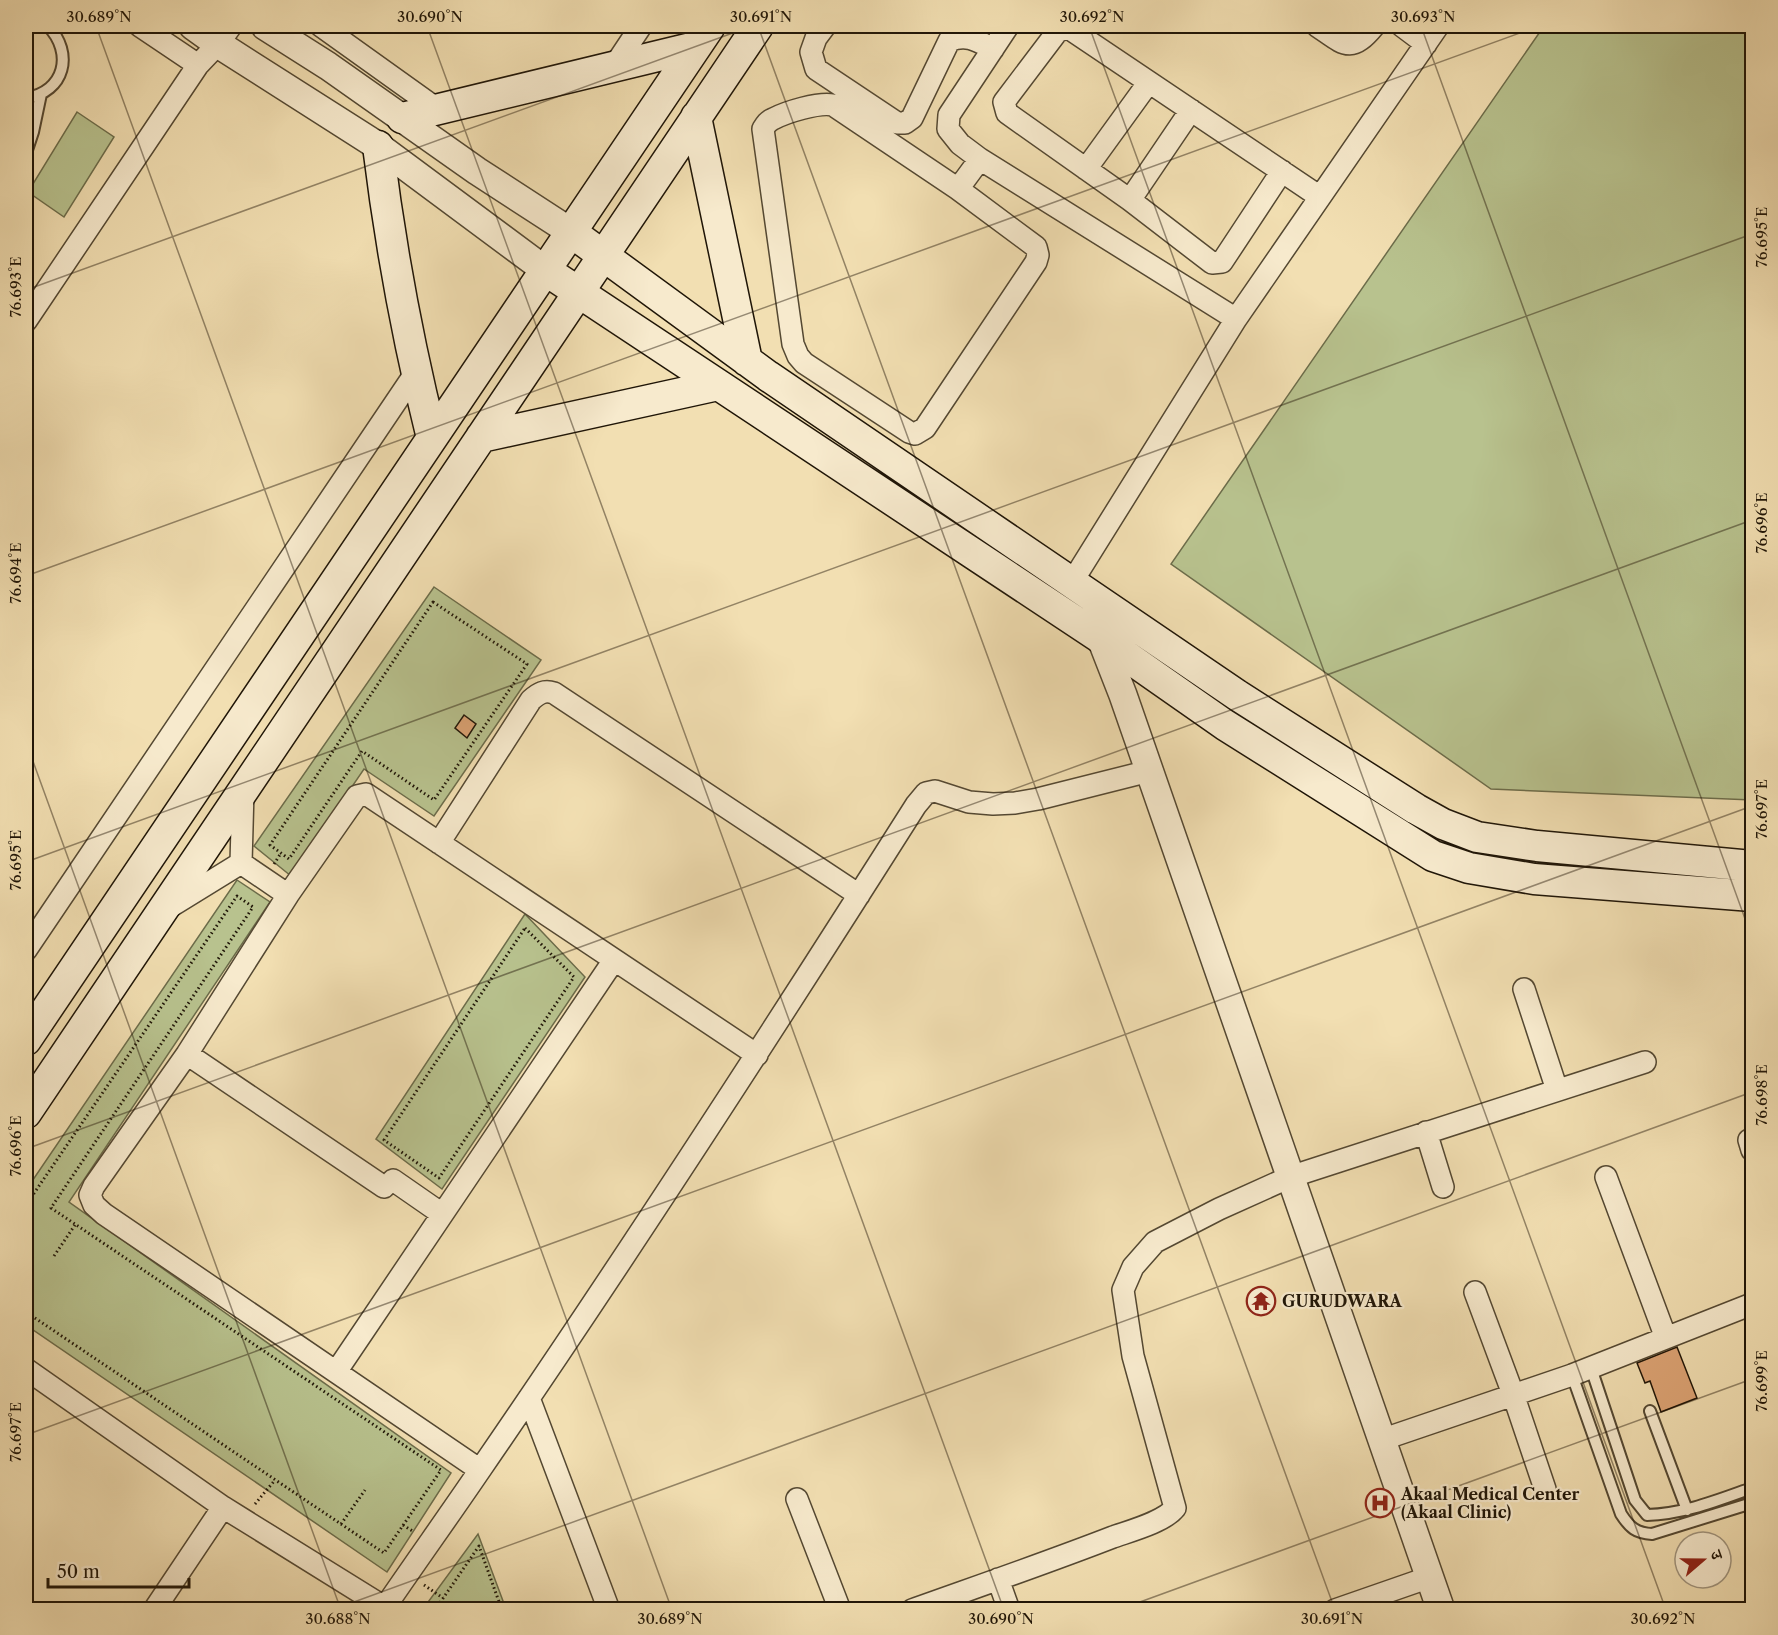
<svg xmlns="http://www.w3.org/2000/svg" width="1778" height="1635" font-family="'Libre Caslon Text','Noto Serif Devanagari',serif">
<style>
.green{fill:#b8c28e;stroke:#6c6c4a;stroke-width:1.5}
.building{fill:#dca374;stroke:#1f1507;stroke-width:1.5}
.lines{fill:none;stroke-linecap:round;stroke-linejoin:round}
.service-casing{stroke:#544832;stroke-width:14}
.minor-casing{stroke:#544832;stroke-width:24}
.tertiary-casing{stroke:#544832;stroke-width:30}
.secondary-casing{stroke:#1f1507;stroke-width:33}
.path{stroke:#1f1507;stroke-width:3;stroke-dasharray:1.5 3;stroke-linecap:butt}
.service{stroke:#f7eacd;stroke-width:10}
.minor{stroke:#f7eacd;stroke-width:21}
.tertiary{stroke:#f7eacd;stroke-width:27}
.secondary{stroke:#f7eacd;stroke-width:30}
.ticks{fill:none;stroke:#1f1507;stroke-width:1.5;stroke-opacity:0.45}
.labels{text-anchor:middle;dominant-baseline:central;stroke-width:4.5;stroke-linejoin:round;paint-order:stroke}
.poi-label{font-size:16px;font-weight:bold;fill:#1f1507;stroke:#f7eacd;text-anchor:start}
.neatline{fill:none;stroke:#1f1507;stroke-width:2}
.ticks-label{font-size:15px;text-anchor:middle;fill:#1f1507}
</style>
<rect width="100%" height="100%" fill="#f2dfb2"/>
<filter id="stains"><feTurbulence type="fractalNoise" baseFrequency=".00333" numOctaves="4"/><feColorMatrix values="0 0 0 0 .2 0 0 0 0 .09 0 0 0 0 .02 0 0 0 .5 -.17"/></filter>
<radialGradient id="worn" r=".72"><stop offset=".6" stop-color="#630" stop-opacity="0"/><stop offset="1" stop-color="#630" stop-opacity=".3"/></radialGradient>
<path class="green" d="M 1544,26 L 1747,26 L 1752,29 L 1752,800 L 1491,789 L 1171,564 Z
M 77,112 L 114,137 L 64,217 L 28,192 Z
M 434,587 L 541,660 L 434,816 L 364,769 L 291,876 L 254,846 Z
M 237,880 L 270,902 L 69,1202 L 451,1473 L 387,1572 L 26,1325 L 26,1190 Z
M 525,914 L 585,977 L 442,1189 L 376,1139 Z
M 478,1534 L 506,1609 L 423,1609 Z"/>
<path class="building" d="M 464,715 L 476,724 L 467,738 L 455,728 Z
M 1677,1347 L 1697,1398 L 1661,1412 L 1650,1381 L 1645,1383 L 1637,1363 Z"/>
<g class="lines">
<g class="service-casing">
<path id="service" d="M 26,98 C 65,92 74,53 48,26
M 26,153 L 33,132 L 41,94
M 1591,1368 L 1635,1500 L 1647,1515 C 1684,1514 1718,1500 1752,1488
M 1572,1375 L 1621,1514 C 1630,1528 1636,1533 1652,1534 L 1752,1503
M 1650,1411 L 1687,1510"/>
</g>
<g class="minor-casing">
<path id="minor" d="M 140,26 L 198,65
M 321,26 L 437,109
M 825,26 L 816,38 L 811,52 L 816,69 L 897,123 L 905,123 L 912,118 L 949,41 C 966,33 978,41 993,49
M 1008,26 L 949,115 L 948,129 L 960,144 L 980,159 L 1236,319
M 1317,26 C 1344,44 1350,55 1374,26
M 1402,26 L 1426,44
M 613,68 L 641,26
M 1086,169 L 1149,82
M 1282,171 L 1222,262 L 1212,263 L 1130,200 L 1007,113 L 1004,102 L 1057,32 L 1067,27 L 1320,197
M 958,189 L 833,105 C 819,102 786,112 773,119 C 768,121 766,124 763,129 L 793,344 L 798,356 L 804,363 L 909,432 L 915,434 L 925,428 L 1036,262 L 1038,255 L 1036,247 L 958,189 L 980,159
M 1130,200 L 1191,110
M 26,321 L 198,65 L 218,44 L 231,26
M 1072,582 L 1236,319 L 1438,26
M 439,843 L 531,700 C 539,693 544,690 554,693 L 859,895
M 241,863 L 243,791
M 241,863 L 288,895
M 168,908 L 241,863
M 26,950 L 416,372
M 1524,989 L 1557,1090
M 187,1054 L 384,1187
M 1426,1132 L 1443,1187
M 1749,1140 L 1752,1150
M 1606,1177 L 1666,1338
M 393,1180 L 442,1214
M 1475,1292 L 1513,1394 L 1545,1489
M 26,1369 L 223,1507 L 384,1607
M 336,1372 L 614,960
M 529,1398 L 609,1610
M 1381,1440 L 1572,1375 L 1752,1304
M 480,1470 L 104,1214 L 94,1205 L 90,1195 L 94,1186 L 187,1054 L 288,895 L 357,796 L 366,794 L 757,1055
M 797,1499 L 840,1610
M 998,1579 L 1009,1610
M 154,1610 L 223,1507
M 383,1610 C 415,1563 448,1517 480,1470 C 630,1252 774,1029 916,805 L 926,793 L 935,791 L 969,802 L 993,804 L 1015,803 L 1038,799 L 1149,771
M 912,1610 C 979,1586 1046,1563 1113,1537 C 1130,1531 1164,1522 1175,1508 L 1133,1356 L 1123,1290 L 1133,1267 L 1155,1242 L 1219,1209 L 1290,1177 L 1645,1062
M 1335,1610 L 1430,1577"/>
</g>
<g class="tertiary-casing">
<path id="tertiary" d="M 193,26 L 218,44 L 378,146 L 545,270
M 265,26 L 328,66 L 477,171 L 571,232
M 1098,631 L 1123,695 L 1441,1610"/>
</g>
<g class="secondary-casing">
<path id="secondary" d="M 696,117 L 747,361
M 402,118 L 695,47
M 378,146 C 390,244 408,342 432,438
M 571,232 L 768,376 L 1237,695 L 1416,809 L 1443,824 L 1477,837 L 1537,846 L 1752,866
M 545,270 L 1102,639 L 1225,725 L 1433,856 L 1469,868 L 1534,879 L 1752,896
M 481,437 L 718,385
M 26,1040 L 710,26
M 26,1113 L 758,26"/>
</g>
<path class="path" d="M 433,602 L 527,664 L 434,800 L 362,751 L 289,859 L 270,845 Z
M 274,864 L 281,853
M 525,928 L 574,977 L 439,1178 L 384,1140 Z
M 26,1205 L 237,896 L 253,907 L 51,1208 L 441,1470 L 384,1553 L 26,1312
M 54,1256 L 75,1225
M 255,1504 L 275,1480
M 341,1524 L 365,1490
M 403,1525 L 414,1532
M 424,1585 L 443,1598
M 435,1610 L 479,1546 L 502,1610"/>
<use href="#service" class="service"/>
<use href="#minor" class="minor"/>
<use href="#tertiary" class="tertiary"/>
<use href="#secondary" class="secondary"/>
</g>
<path class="ticks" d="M 96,26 L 672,1610M 427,26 L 1004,1610M 758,26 L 1335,1610M 1089,26 L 1666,1610M 1421,26 L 1752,938M 1752,26 L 1752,28M 26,290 L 752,26M 26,576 L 1539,26M 26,742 L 341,1610M 26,862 L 1752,234M 26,1149 L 1752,520M 26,1435 L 1752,806M 332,1610 L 1752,1092M 1118,1610 L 1752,1379"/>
<defs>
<g id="temple-ring" transform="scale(1.5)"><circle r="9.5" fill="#f7eacd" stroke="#8f2418" stroke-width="1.5"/><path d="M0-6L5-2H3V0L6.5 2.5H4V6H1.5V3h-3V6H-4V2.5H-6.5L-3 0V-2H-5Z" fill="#8f2418"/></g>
<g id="hospital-ring" transform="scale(1.5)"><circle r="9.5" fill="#f7eacd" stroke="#8f2418" stroke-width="1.5"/><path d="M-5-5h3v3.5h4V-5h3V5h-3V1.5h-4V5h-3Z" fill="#8f2418"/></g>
</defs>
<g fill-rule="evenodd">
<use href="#temple-ring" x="1261" y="1301"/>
<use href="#hospital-ring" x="1380" y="1503"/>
</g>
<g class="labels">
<g class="poi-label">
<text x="1282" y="1301">GURUDWARA</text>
<text x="1401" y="1494">Akaal Medical Center<tspan x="1401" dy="18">(Akaal Clinic)</tspan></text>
</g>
</g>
<rect width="1778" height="1635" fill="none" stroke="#f2dfb2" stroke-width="66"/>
<g transform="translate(1703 1560) rotate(70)"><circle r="28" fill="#f7eacd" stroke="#a1957e" stroke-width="1.5"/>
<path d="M0-4.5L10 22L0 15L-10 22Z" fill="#8f2418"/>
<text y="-9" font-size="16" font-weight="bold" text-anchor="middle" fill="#1f1507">उ</text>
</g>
<path d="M48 1578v9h141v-9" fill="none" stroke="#1f1507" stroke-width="3"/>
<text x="57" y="1578" font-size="18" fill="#1f1507" stroke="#f7eacd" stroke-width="4.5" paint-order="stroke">50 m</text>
<rect x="33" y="33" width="1712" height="1569" class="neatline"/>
<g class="ticks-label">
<text x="99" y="22">30.689°N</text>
<text x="430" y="22">30.690°N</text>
<text x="761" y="22">30.691°N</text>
<text x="1092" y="22">30.692°N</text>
<text x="1423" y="22">30.693°N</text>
<text transform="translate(1762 237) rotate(-90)" y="5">76.695°E</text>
<text transform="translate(16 287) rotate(-90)" y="5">76.693°E</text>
<text transform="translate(1762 523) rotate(-90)" y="5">76.696°E</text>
<text transform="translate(16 573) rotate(-90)" y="5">76.694°E</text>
<text transform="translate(1762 809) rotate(-90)" y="5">76.697°E</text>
<text transform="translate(16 860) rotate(-90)" y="5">76.695°E</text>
<text transform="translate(1762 1095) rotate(-90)" y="5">76.698°E</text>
<text transform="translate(16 1146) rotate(-90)" y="5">76.696°E</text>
<text transform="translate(1762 1381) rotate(-90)" y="5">76.699°E</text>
<text transform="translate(16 1432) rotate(-90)" y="5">76.697°E</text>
<text x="338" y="1624">30.688°N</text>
<text x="670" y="1624">30.689°N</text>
<text x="1001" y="1624">30.690°N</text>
<text x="1332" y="1624">30.691°N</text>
<text x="1663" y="1624">30.692°N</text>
</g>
<rect width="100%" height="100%" filter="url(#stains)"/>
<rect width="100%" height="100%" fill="url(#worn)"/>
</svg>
